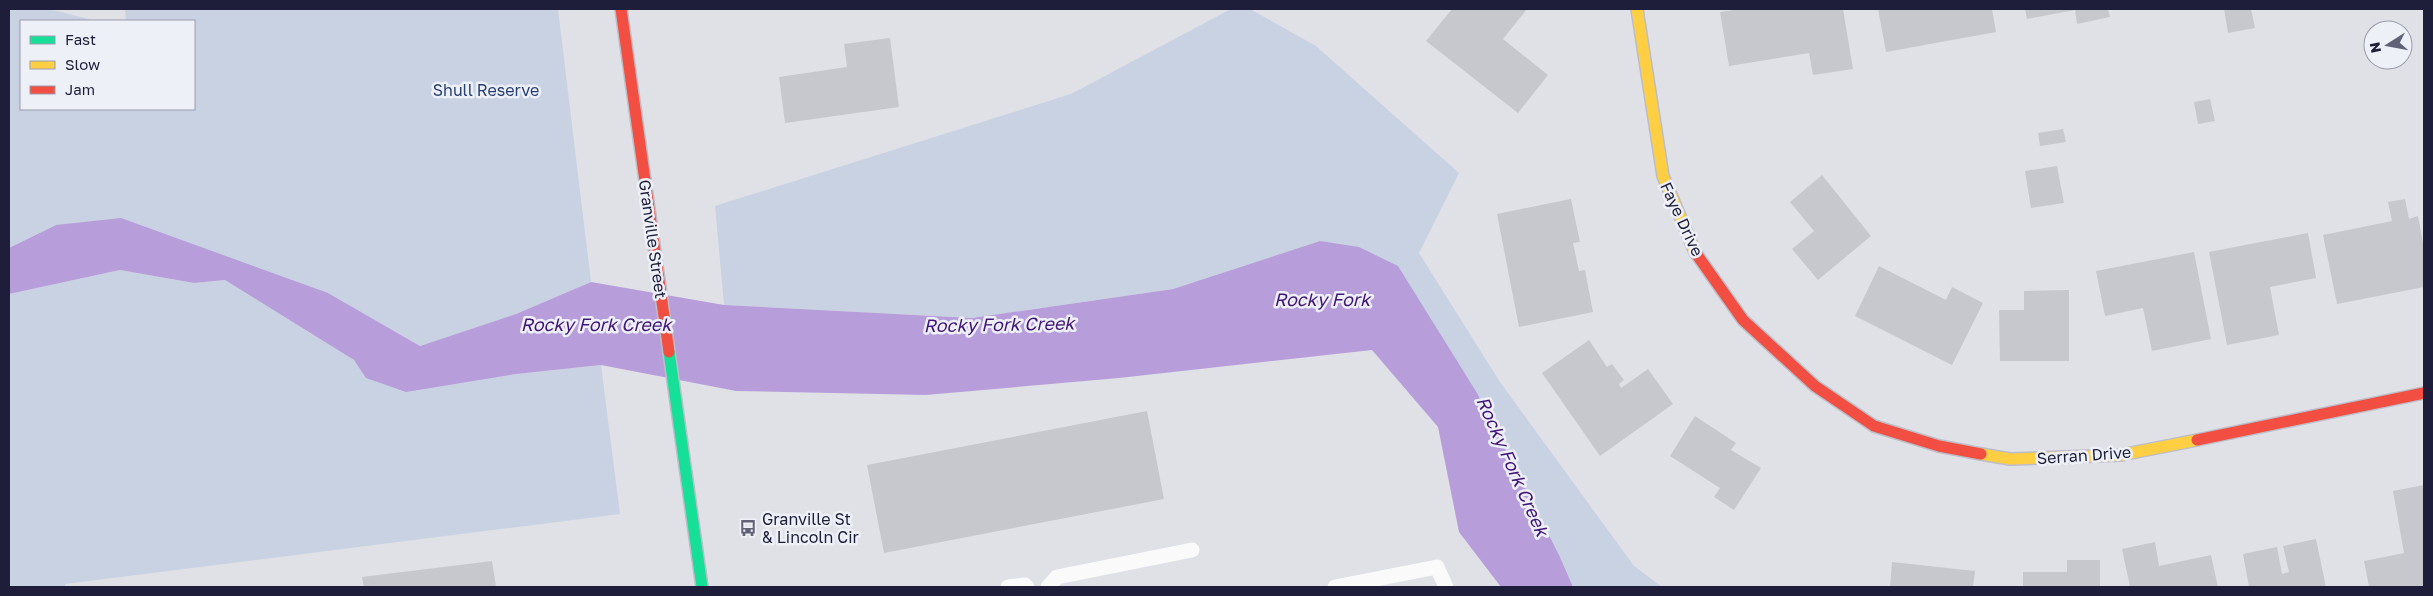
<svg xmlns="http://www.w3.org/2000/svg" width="2433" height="596" font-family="'Golos Text',sans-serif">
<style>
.green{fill:#c8d2e2}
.water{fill:#b79eda}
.building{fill:#c7c8ce}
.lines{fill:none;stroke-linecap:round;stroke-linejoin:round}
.fast-casing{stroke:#bdbdc7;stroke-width:14}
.slow-casing{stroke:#bdbdc7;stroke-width:14}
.jam-casing{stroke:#bdbdc7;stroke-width:14}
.lane{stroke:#fafafb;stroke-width:15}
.fast{stroke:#16e098;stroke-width:11}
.slow{stroke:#ffcf43;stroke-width:11}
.jam{stroke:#f24e42;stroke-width:11}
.labels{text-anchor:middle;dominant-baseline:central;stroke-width:5;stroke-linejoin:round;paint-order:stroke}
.park-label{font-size:16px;fill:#263f73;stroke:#eef0f7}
.street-label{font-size:16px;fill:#1e1e3a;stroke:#eef0f7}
.poi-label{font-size:16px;fill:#1e1e3a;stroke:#eef0f7;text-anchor:start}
.water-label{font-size:18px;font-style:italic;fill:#421579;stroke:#eef0f7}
</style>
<rect width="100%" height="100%" fill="#e0e1e7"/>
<path class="green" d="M 9,9 L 49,9 L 96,21 L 21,21 L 21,109 L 194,109 L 194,21 L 126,21 L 125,9 L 558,9 L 591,282 L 516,314 L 420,346 L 328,293 L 56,225 L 9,248 Z
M 1231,9 L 1250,9 L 1316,46 L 1459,173 L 1419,253 L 1500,382 L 1634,566 L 1662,587 L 1573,587 L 1560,557 L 1320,241 L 1173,289 L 972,318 L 724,305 L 715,206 L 1071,94 Z
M 120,270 L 194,283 L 225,280 L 354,360 L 367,378 L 516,374 L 601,365 L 620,514 L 65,584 L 65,587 L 9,587 L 9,294 Z"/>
<path class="water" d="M 121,218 L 328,293 L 420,346 L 516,314 L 591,282 L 724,305 L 972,318 L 1173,289 L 1320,241 L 1359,247 L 1398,266 L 1477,393 L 1560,557 L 1573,587 L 1501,587 L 1459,532 L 1438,427 L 1372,350 L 1119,378 L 926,395 L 736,391 L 601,365 L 516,374 L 406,392 L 366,378 L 354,360 L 225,280 L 194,283 L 120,270 L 9,294 L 9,248 L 56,225 Z"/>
<path class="building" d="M 1452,9 L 1527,9 L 1503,39 L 1548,75 L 1518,113 L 1426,41 Z
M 1740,9 L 1843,9 L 1853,69 L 1813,75 L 1809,53 L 1729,66 L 1720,12 Z
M 1878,9 L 1992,9 L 1996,32 L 1886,52 Z
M 2025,9 L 2108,9 L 2110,17 L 2077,24 L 2075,10 L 2027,19 Z
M 2224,9 L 2251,9 L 2255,28 L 2228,33 Z
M 890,38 L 899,107 L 785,123 L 779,77 L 847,67 L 844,44 Z
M 2210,99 L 2215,121 L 2198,124 L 2194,102 Z
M 2063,129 L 2066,142 L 2040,146 L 2038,133 Z
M 2057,166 L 2064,203 L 2031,208 L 2025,171 Z
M 1822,175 L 1871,236 L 1818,280 L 1792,249 L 1814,231 L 1790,202 Z
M 1571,199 L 1580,242 L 1573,243 L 1579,271 L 1585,270 L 1593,312 L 1519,327 L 1497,214 Z
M 2405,199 L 2409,219 L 2418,216 L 2424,248 L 2424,287 L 2337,304 L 2323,235 L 2392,221 L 2388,202 Z
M 2308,233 L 2316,278 L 2270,287 L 2279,335 L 2227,345 L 2209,252 Z
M 2194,252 L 2211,339 L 2152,351 L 2143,308 L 2105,316 L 2096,271 Z
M 1879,266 L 1946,300 L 1952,287 L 1983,303 L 1952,365 L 1855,316 Z
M 2069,290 L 2069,361 L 2000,361 L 1999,310 L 2024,310 L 2024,291 Z
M 1589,340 L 1607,367 L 1612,364 L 1624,380 L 1619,384 L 1621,388 L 1648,369 L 1673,404 L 1600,456 L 1542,373 Z
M 1147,411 L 1164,499 L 884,553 L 867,465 Z
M 1695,416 L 1736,443 L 1731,450 L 1761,468 L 1734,510 L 1714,497 L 1720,488 L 1670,456 Z
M 2424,485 L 2424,587 L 2369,587 L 2364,561 L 2404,553 L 2393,491 Z
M 2316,539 L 2326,587 L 2249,587 L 2243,554 L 2277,547 L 2282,574 L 2289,572 L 2283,546 Z
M 2155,542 L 2159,566 L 2211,555 L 2218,587 L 2130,587 L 2122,549 Z
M 2067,560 L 2100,560 L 2100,587 L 2023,587 L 2023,572 L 2067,572 Z
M 492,561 L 496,587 L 364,587 L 362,577 Z
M 1892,562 L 1975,571 L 1973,587 L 1890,587 Z"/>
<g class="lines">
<g class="fast-casing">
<path id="fast" d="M 669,352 L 702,587"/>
</g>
<g class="slow-casing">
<path id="slow" d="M 1637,9 L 1663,176 L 1695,252
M 1981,454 L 2010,459 L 2121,455 L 2197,440"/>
</g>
<g class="jam-casing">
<path id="jam" d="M 621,9 L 669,352
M 1695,252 L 1743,320 L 1815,386 L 1874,426 L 1939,446 L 1981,454
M 2197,440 L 2424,393"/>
</g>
<path class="lane" d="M 1008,587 L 1025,585 L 1027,587
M 1048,587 L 1057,577 L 1192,550
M 1335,587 L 1437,567 L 1446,587"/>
<use href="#fast" class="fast"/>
<use href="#slow" class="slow"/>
<use href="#jam" class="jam"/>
</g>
<defs>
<g id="bus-bare" transform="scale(1.35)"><path d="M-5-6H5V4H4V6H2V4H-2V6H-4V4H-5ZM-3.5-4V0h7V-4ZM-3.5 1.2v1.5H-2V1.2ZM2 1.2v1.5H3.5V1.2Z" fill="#626277" stroke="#eef0f7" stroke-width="2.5" paint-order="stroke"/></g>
</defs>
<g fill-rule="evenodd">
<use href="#bus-bare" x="748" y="528"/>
</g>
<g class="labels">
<g class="park-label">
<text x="486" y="90">Shull Reserve</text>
</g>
<g class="street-label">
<text transform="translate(1682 219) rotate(65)">Faye Drive</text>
<text transform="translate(653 239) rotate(82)">Granville Street</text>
<text transform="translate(2084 455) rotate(-4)">Serran Drive</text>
</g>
<g class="poi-label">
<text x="762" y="519">Granville St<tspan x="762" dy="18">&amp; Lincoln Cir</tspan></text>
</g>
<g class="water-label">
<text x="1322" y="299">Rocky Fork</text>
<text x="596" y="324">Rocky Fork Creek</text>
<text transform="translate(999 324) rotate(-1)">Rocky Fork Creek</text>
<text transform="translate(1513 466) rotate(66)">Rocky Fork Creek</text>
</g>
</g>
<rect width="2433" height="596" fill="none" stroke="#1e1e3a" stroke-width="20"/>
<rect x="20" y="20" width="175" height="90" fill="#eef0f7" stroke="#9b9cab"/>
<rect x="30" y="36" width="25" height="8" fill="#16e098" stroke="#9b9cab"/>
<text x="65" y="45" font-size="15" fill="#1e1e3a">Fast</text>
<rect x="30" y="61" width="25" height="8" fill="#ffcf43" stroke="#9b9cab"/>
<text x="65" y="70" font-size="15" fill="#1e1e3a">Slow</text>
<rect x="30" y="86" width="25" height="8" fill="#f24e42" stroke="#9b9cab"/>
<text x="65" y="95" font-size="15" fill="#1e1e3a">Jam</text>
<g transform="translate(2388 45) rotate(259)"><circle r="24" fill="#eef0f7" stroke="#9b9cab"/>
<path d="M0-4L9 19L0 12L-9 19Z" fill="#626277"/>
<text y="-8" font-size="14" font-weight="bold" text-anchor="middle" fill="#1e1e3a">N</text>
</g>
</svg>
